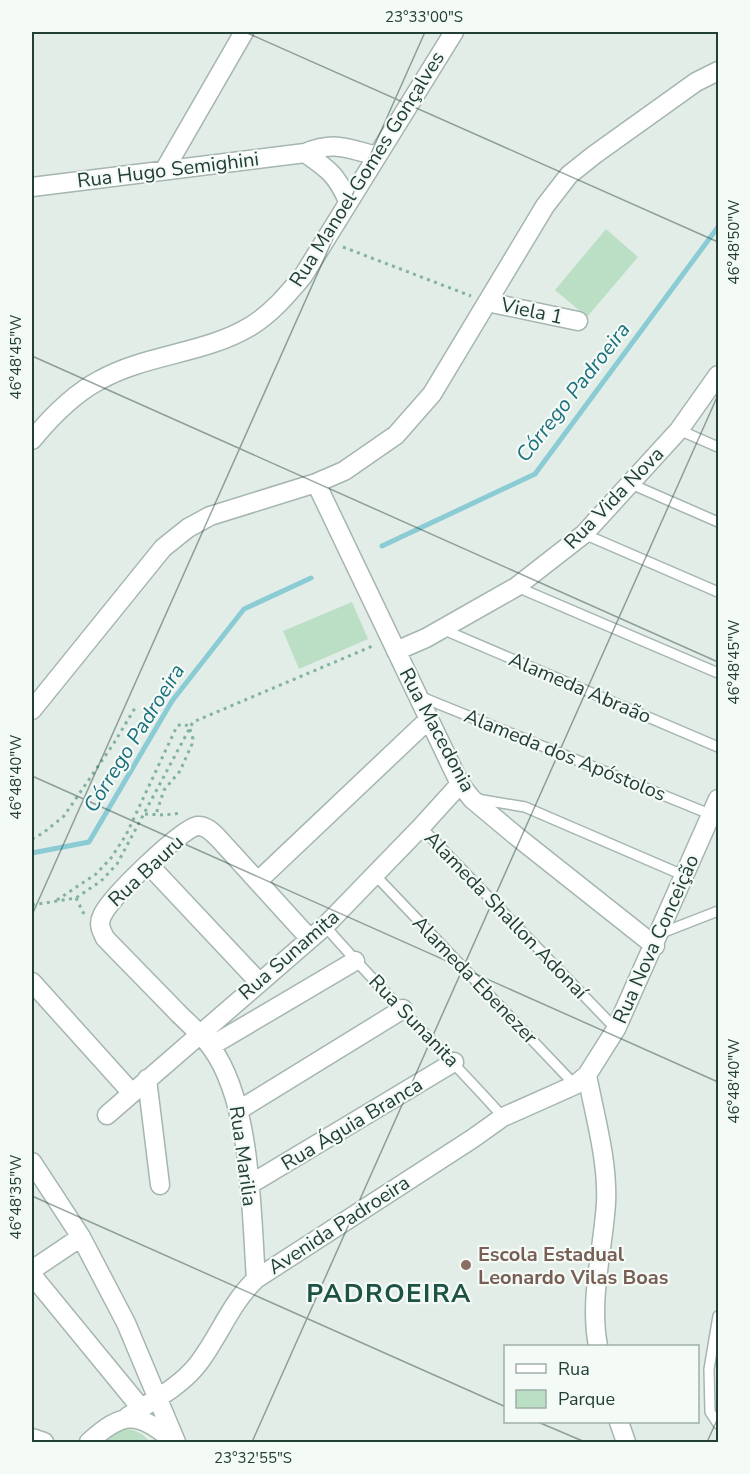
<svg xmlns="http://www.w3.org/2000/svg" width="750" height="1474" font-family="'Nunito Sans',sans-serif">
<style>
.green{fill:#bbdfc4}
.lines{fill:none;stroke-linecap:round;stroke-linejoin:round}
.stream{stroke:#8acbd4;stroke-width:5}
.service-casing{stroke:#a5b5af;stroke-width:12}
.minor-casing{stroke:#a5b5af;stroke-width:21}
.path{stroke:#82b2a1;stroke-width:3;stroke-dasharray:3 4.5;stroke-linecap:butt}
.service{stroke:#fff;stroke-width:9}
.minor{stroke:#fff;stroke-width:18}
.ticks{fill:none;stroke:#223f36;stroke-width:1.5;stroke-opacity:0.45}
.education-dot{fill:#8d6e63;stroke:#f4faf6;stroke-width:2}
.labels{text-anchor:middle;dominant-baseline:central;stroke-width:4.5;stroke-linejoin:round;paint-order:stroke}
.street-label{font-size:20px;fill:#223f36;stroke:#f4faf6}
.education-label{font-size:20px;font-weight:bold;fill:#785e54;stroke:#f4faf6;text-anchor:start}
.water-label{font-size:21px;font-style:italic;fill:#1a707e;stroke:#f4faf6}
.district-label{font-size:26px;font-weight:bold;letter-spacing:1.5px;fill:#1d5244;stroke:#f4faf6}
.neatline{fill:none;stroke:#223f36;stroke-width:2}
.ticks-label{font-size:15px;text-anchor:middle;fill:#223f36}
</style>
<rect width="100%" height="100%" fill="#e3ede8"/>
<path class="green" d="M 606,229 L 638,257 L 587,317 L 555,290 Z
M 352,602 L 368,639 L 299,669 L 283,631 Z
M 116,1429 C 128,1428 143,1431 149,1442 L 104,1442 Z"/>
<g class="lines">
<path class="stream" d="M 382,546 L 535,474 L 718,227
M 32,853 L 89,842 L 172,701 L 244,609 L 311,578"/>
<g class="service-casing">
<path id="service" d="M 679,430 L 718,447
M 631,484 L 718,522
M 584,534 L 718,592
M 517,587 L 718,673
M 442,629 L 718,747
M 419,696 L 712,815
M 477,799 L 525,807 L 685,876
M 421,827 L 616,1029
M 375,875 L 575,1085
M 325,926 C 382,992 445,1052 503,1117
M 659,934 L 718,911
M 718,1316 L 709,1369 L 710,1412 L 718,1424"/>
</g>
<g class="minor-casing">
<path id="minor" d="M 305,153 C 328,169 336,174 348,201
M 165,169 L 244,32
M 32,187 L 305,153 C 334,141 348,148 376,156
M 487,302 L 578,321
M 32,440 C 51,417 73,394 100,380 C 146,354 205,354 251,326 C 272,313 287,295 303,276 L 454,32
M 316,483 L 460,784 L 472,799 L 515,835 L 655,946
M 396,651 L 426,638 L 516,587 L 584,534 L 679,430 L 718,375
M 32,710 L 163,548 L 188,528 L 210,516 L 316,483 L 344,471 L 396,435 L 432,394 L 545,206 L 569,175 L 594,155 L 696,82 L 718,71
M 149,865 L 259,982
M 258,881 L 429,719
M 32,982 L 131,1092
M 211,1046 L 355,961
M 587,1075 C 595,1117 608,1161 606,1203 C 603,1251 589,1299 598,1346
M 147,1079 L 160,1185
M 239,1110 L 403,1009
M 107,1115 L 325,926 L 421,827 L 460,784
M 32,1162 L 81,1237 L 126,1323 L 176,1442
M 249,1185 L 454,1062
M 32,1270 L 81,1237
M 32,1275 L 141,1408
M 256,1279 C 251,1211 252,1103 211,1047 C 202,1035 189,1024 179,1014 C 154,988 129,963 105,938 C 101,930 98,924 102,916 C 108,899 181,829 197,826 C 207,825 214,834 220,840 L 310,939
M 127,1417 C 152,1401 180,1387 198,1364 C 219,1337 230,1304 256,1279 L 472,1139 L 503,1117 L 575,1085 L 587,1075 L 616,1029 L 718,799
M 619,1422 L 626,1442
M 32,1438 L 44,1442
M 89,1442 C 123,1411 138,1411 173,1441"/>
</g>
<path class="path" d="M 343,247 L 471,296
M 145,814 L 164,815 L 182,813
M 32,839 L 43,833 L 64,816 L 114,743 L 135,708
M 76,898 L 84,914
M 57,900 L 96,874 L 111,858 L 126,835 L 177,726 L 182,724 L 189,726 L 193,739 L 192,744 L 180,771 L 164,790 L 156,814
M 32,905 L 76,898 L 101,881 L 117,864 L 193,722 L 375,645"/>
<use href="#service" class="service"/>
<use href="#minor" class="minor"/>
</g>
<path class="ticks" d="M 245,32 L 718,242M 32,356 L 718,662M 32,776 L 718,1082M 32,915 L 425,32M 32,1196 L 506,1407M 538,1422 L 585,1442M 252,1442 L 718,395M 707,1442 L 718,1418"/>
<circle class="education-dot" cx="466" cy="1265" r="6"/>
<g class="labels">
<g class="street-label">
<text transform="translate(367 169) rotate(-58)">Rua Manoel Gomes Gonçalves</text>
<text transform="translate(168 170) rotate(-7)">Rua Hugo Semighini</text>
<text transform="translate(532 311) rotate(12)">Viela 1</text>
<text transform="translate(614 498) rotate(-46)">Rua Vida Nova</text>
<text transform="translate(580 688) rotate(23)">Alameda Abraão</text>
<text transform="translate(437 730) rotate(62)">Rua Macedonia</text>
<text transform="translate(565 755) rotate(22)">Alameda dos Apóstolos</text>
<text transform="translate(146 871) rotate(-43)">Rua Bauru</text>
<text transform="translate(506 915) rotate(46)">Alameda Shallon Adonaí</text>
<text transform="translate(656 939) rotate(-66)">Rua Nova Conceição</text>
<text transform="translate(289 955) rotate(-41)">Rua Sunamita</text>
<text transform="translate(475 980) rotate(46)">Alameda Ebenezer</text>
<text transform="translate(414 1021) rotate(46)">Rua Sunanita</text>
<text transform="translate(352 1124) rotate(-31)">Rua Águia Branca</text>
<text transform="translate(243 1156) rotate(82)">Rua Marilia</text>
<text transform="translate(339 1225) rotate(-33)">Avenida Padroeira</text>
</g>
<g class="education-label">
<text x="478" y="1254">Escola Estadual<tspan x="478" dy="23">Leonardo Vilas Boas</tspan></text>
</g>
<g class="water-label">
<text transform="translate(573 392) rotate(-52)">Córrego Padroeira</text>
<text transform="translate(134 738) rotate(-58)">Córrego Padroeira</text>
</g>
<g class="district-label">
<text x="389" y="1293">PADROEIRA</text>
</g>
</g>
<rect width="750" height="1474" fill="none" stroke="#f4faf6" stroke-width="66"/>
<rect x="504" y="1345" width="195" height="78" fill="#f4faf6" stroke="#a0afa9" stroke-width="1.5"/>
<rect x="516" y="1364" width="30" height="9" fill="#ffffff" stroke="#a0afa9" stroke-width="1.5"/>
<text x="558" y="1375" font-size="18" fill="#223f36">Rua</text>
<rect x="516" y="1390" width="30" height="18" fill="#bbdfc4" stroke="#a0afa9" stroke-width="1.5"/>
<text x="558" y="1405" font-size="18" fill="#223f36">Parque</text>
<rect x="33" y="33" width="684" height="1408" class="neatline"/>
<g class="ticks-label">
<text x="424" y="22">23°33'00"S</text>
<text transform="translate(734 242) rotate(-90)" y="5">46°48'50"W</text>
<text transform="translate(16 357) rotate(-90)" y="5">46°48'45"W</text>
<text transform="translate(734 662) rotate(-90)" y="5">46°48'45"W</text>
<text transform="translate(16 777) rotate(-90)" y="5">46°48'40"W</text>
<text transform="translate(734 1081) rotate(-90)" y="5">46°48'40"W</text>
<text transform="translate(16 1197) rotate(-90)" y="5">46°48'35"W</text>
<text x="253" y="1463">23°32'55"S</text>
</g>
</svg>
